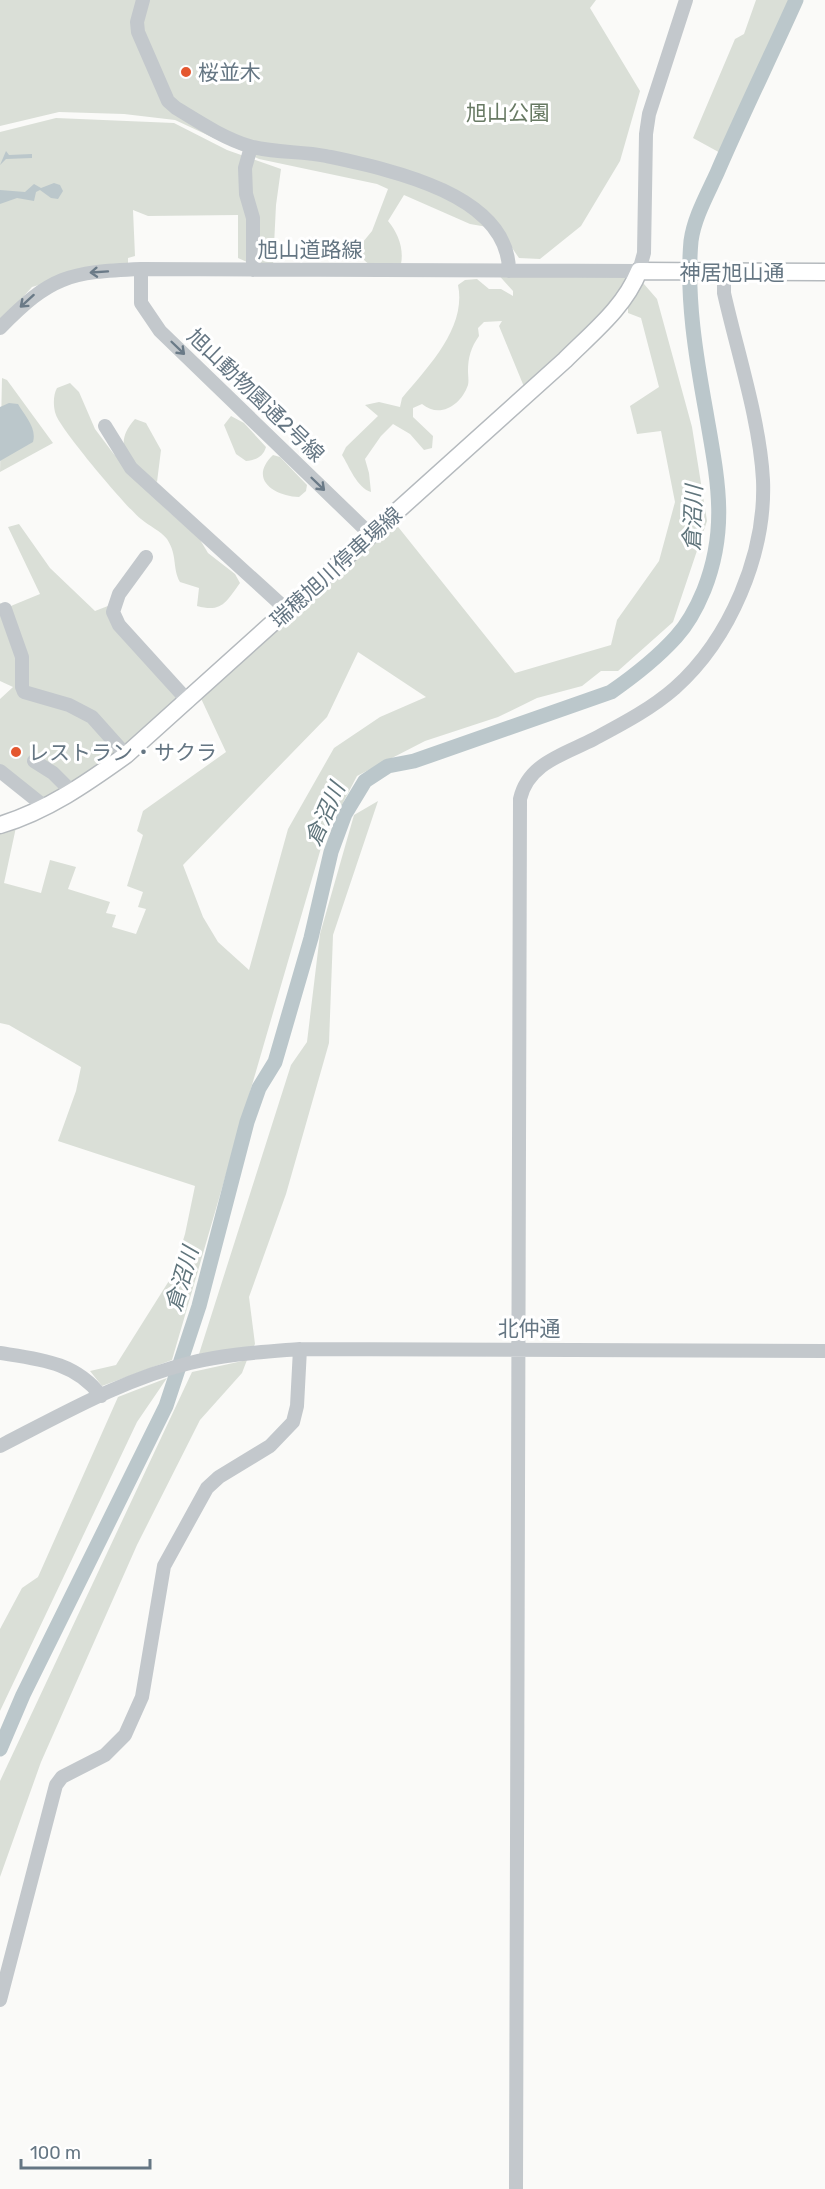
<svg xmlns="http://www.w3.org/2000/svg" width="825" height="2189" font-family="Rubik,'Noto Sans JP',sans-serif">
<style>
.green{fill:#dadfd7;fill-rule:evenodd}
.water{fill:#bbc7cb}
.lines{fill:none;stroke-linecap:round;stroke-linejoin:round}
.river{stroke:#bbc7cb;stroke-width:15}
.major-casing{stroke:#b5babe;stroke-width:19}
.minor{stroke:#c3c8cc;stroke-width:14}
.major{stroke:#fff;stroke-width:16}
.oneway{stroke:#6a7a87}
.poi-dot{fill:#e4572e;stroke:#fff;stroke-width:2}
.labels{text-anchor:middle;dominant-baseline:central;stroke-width:6;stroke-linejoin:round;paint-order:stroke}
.poi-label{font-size:21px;fill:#657683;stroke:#fff;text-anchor:start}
.park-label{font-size:21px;fill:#687a64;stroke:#fff}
.street-label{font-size:21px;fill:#657683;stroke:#fff}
.water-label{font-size:22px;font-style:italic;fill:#60757c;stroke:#fff}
</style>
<rect width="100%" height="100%" fill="#fafaf8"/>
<path class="green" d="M 0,0 L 596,0 L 590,8 L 640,91 L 620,161 L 581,226 L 540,259 L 519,258 L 499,229 L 470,224 L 404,195 L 388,221 C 398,233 404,248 401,264 C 380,265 365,272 358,248 L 372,231 L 388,189 L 377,184 L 259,159 L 175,120 L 124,114 L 59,112 L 0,126 Z
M 756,0 L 796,0 L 724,155 L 693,138 L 735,39 L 744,34 Z
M 56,118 L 174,123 L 227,150 L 281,169 L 276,205 L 273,266 L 258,267 L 238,258 L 238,215 L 148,216 L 133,210 L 135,256 L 128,258 L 128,264 L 102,266 L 32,287 L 0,323 L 0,132 Z
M 495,271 L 637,276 L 657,299 L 692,427 L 707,521 L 673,622 L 618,671 L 601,671 L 582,686 L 537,698 L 498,717 L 425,741 L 357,776 L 323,841 L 172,1360 L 102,1386 L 90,1371 L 116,1365 L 172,1276 L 185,1234 L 195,1186 L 58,1141 L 76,1091 L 81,1067 L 9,1025 L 0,1023 L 0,824 L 18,818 L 4,883 L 41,893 L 50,860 L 76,867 L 68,889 L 110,902 L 106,913 L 116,915 L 112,927 L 136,934 L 146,909 L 138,907 L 143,892 L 127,886 L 143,835 L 137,831 L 143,811 L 226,752 L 198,692 L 391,518 L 515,673 L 611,645 L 617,620 L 659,561 L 675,502 L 661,431 L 637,434 L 630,406 L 659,387 L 641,318 L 628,313 L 628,296 L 527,394 L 499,326 L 502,321 L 484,322 L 478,328 L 479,336 C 471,347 468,358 468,371 C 468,375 469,381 468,385 C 461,405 440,419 422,404 L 413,408 L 413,417 L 433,436 L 432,448 L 424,450 L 410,434 L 393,424 L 381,436 L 365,459 L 369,473 L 371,492 C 357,488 349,466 342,455 L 346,447 L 378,416 L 365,405 L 379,402 L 400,407 L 402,398 C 427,368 467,328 458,285 L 465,280 L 477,279 L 489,289 L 501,289 L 513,296 L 513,291 ZM 358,652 L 426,697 L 380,717 L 334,748 L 288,829 L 249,970 L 218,942 L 203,917 L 183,865 L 327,717 Z
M 2,378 L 7,380 L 53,443 L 0,472 Z
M 70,383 L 79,392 L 95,429 L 113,453 L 167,510 L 199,538 L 208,553 L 235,574 L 240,583 C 226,602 222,613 197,606 L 199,588 L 180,582 C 172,568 178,556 167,539 C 161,531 149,526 141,519 C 126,507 62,431 56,415 C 53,407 53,395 57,388 Z
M 231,416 L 244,423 L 266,447 C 263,457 256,460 246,461 L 236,454 L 224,425 Z
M 135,419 L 146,423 L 161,450 L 157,482 C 133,464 109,448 135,419 Z
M 273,455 L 280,457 L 307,485 L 306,491 L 299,497 C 274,496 248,479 273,455 Z
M 19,524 L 50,568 L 95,611 L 113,604 L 113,612 L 188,701 L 45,807 L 0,770 L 0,699 L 13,687 L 0,681 L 0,603 L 6,608 L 40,594 L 8,527 Z
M 378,801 L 333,935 L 329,1043 L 286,1194 L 249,1297 L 255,1344 L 252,1350 L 199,1354 L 291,1065 L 307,1042 L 320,934 L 354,815 Z
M 247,1360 L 242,1373 L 200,1420 L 137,1545 L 41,1762 L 0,1877 L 0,1781 L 192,1372 Z
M 167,1378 L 137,1422 L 0,1711 L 0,1629 L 22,1588 L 38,1577 L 118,1397 Z"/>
<path class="water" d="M 6,151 L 9,155 L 32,154 L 32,158 L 6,159 L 0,165 Z
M 54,183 L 60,185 L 63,191 L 58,199 L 51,198 L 40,190 L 36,192 L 34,201 L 17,198 L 0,204 L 0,190 L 25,192 L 34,184 L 41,188 Z
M 9,403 L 18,404 C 25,416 37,428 33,442 L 0,461 L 0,407 Z"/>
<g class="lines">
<path class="river" d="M 0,1749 L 23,1695 L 166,1406 L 199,1306 L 247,1122 L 259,1088 L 275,1062 L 311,938 L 331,852 L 345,814 L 365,781 L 388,766 L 414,761 L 611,692 C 634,676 657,658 676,637 C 689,623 697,607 704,590 C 729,527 717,477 706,412 C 696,357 686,297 691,241 C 694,218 707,195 717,173 C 742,115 770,58 796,0"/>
<g class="major-casing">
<path id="major" d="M 0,825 C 47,811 87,783 126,755 L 565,360 C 593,332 624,308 639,271 L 825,272"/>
</g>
<path class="minor" d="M 143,0 L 137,22 L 138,32 L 168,101 L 176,108 C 199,122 223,138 249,146 C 273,153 301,151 326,156 C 387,169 509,193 509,271
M 251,147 L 245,168 L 246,194 L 253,218 L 253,270
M 141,269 L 141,303 L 160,331 L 371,535
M 0,328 C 51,276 68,272 141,269 L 639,271 L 644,253 L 646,134 L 649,114 L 686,0
M 105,426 L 131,468 L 288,611
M 146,557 L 119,594 L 113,612 L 119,625 L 188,701
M 5,609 L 22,657 L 22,687 L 24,692 L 69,705 L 92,717 L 126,755
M 34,761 L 53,773 L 72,792
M 0,771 L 45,807
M 0,1353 C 39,1359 76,1362 101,1396
M 0,1446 C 61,1415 123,1379 190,1363 C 226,1354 263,1352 300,1349 L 825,1351
M 0,2000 L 56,1785 L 62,1777 L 105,1755 L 125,1735 L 142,1697 L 164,1566 L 207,1488 L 219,1477 L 270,1446 L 293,1422 L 297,1406 L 300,1349
M 516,2189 L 520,799 C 528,763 565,754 594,739 C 622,724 651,709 675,688 C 730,639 766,554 763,480 C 760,421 737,351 724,293 L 724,272"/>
<use href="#major" class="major"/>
</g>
<defs><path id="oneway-shaft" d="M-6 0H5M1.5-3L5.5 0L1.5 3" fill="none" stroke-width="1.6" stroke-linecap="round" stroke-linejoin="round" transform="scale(1.5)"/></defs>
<g class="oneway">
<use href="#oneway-shaft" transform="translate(99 272) rotate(176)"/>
<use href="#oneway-shaft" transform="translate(27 301) rotate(138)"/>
<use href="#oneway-shaft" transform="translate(178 348) rotate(44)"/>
<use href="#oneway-shaft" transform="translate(318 484) rotate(44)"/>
</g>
<g class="poi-dot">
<circle cx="186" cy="72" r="6"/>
<circle cx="16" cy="752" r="6"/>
</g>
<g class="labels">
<g class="poi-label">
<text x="198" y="72">桜並木</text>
<text x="28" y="752">レストラン・サクラ</text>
</g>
<g class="park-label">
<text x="508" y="112">旭山公園</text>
</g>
<g class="street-label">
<text x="310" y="249">旭山道路線</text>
<text x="732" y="272">神居旭山通</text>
<text transform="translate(256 395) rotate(44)">旭山動物園通2号線</text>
<text transform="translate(336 567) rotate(-42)">瑞穂旭川停車場線</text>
<text x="529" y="1328">北仲通</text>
</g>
<g class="water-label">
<text transform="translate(693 518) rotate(-88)">倉沼川</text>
<text transform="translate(325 814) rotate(-66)">倉沼川</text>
<text transform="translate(182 1279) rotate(-74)">倉沼川</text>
</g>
</g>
<path d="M21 2159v9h129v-9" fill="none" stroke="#657683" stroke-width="3"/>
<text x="30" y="2159" font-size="18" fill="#657683" stroke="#ffffff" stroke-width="4.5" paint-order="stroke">100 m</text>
</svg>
